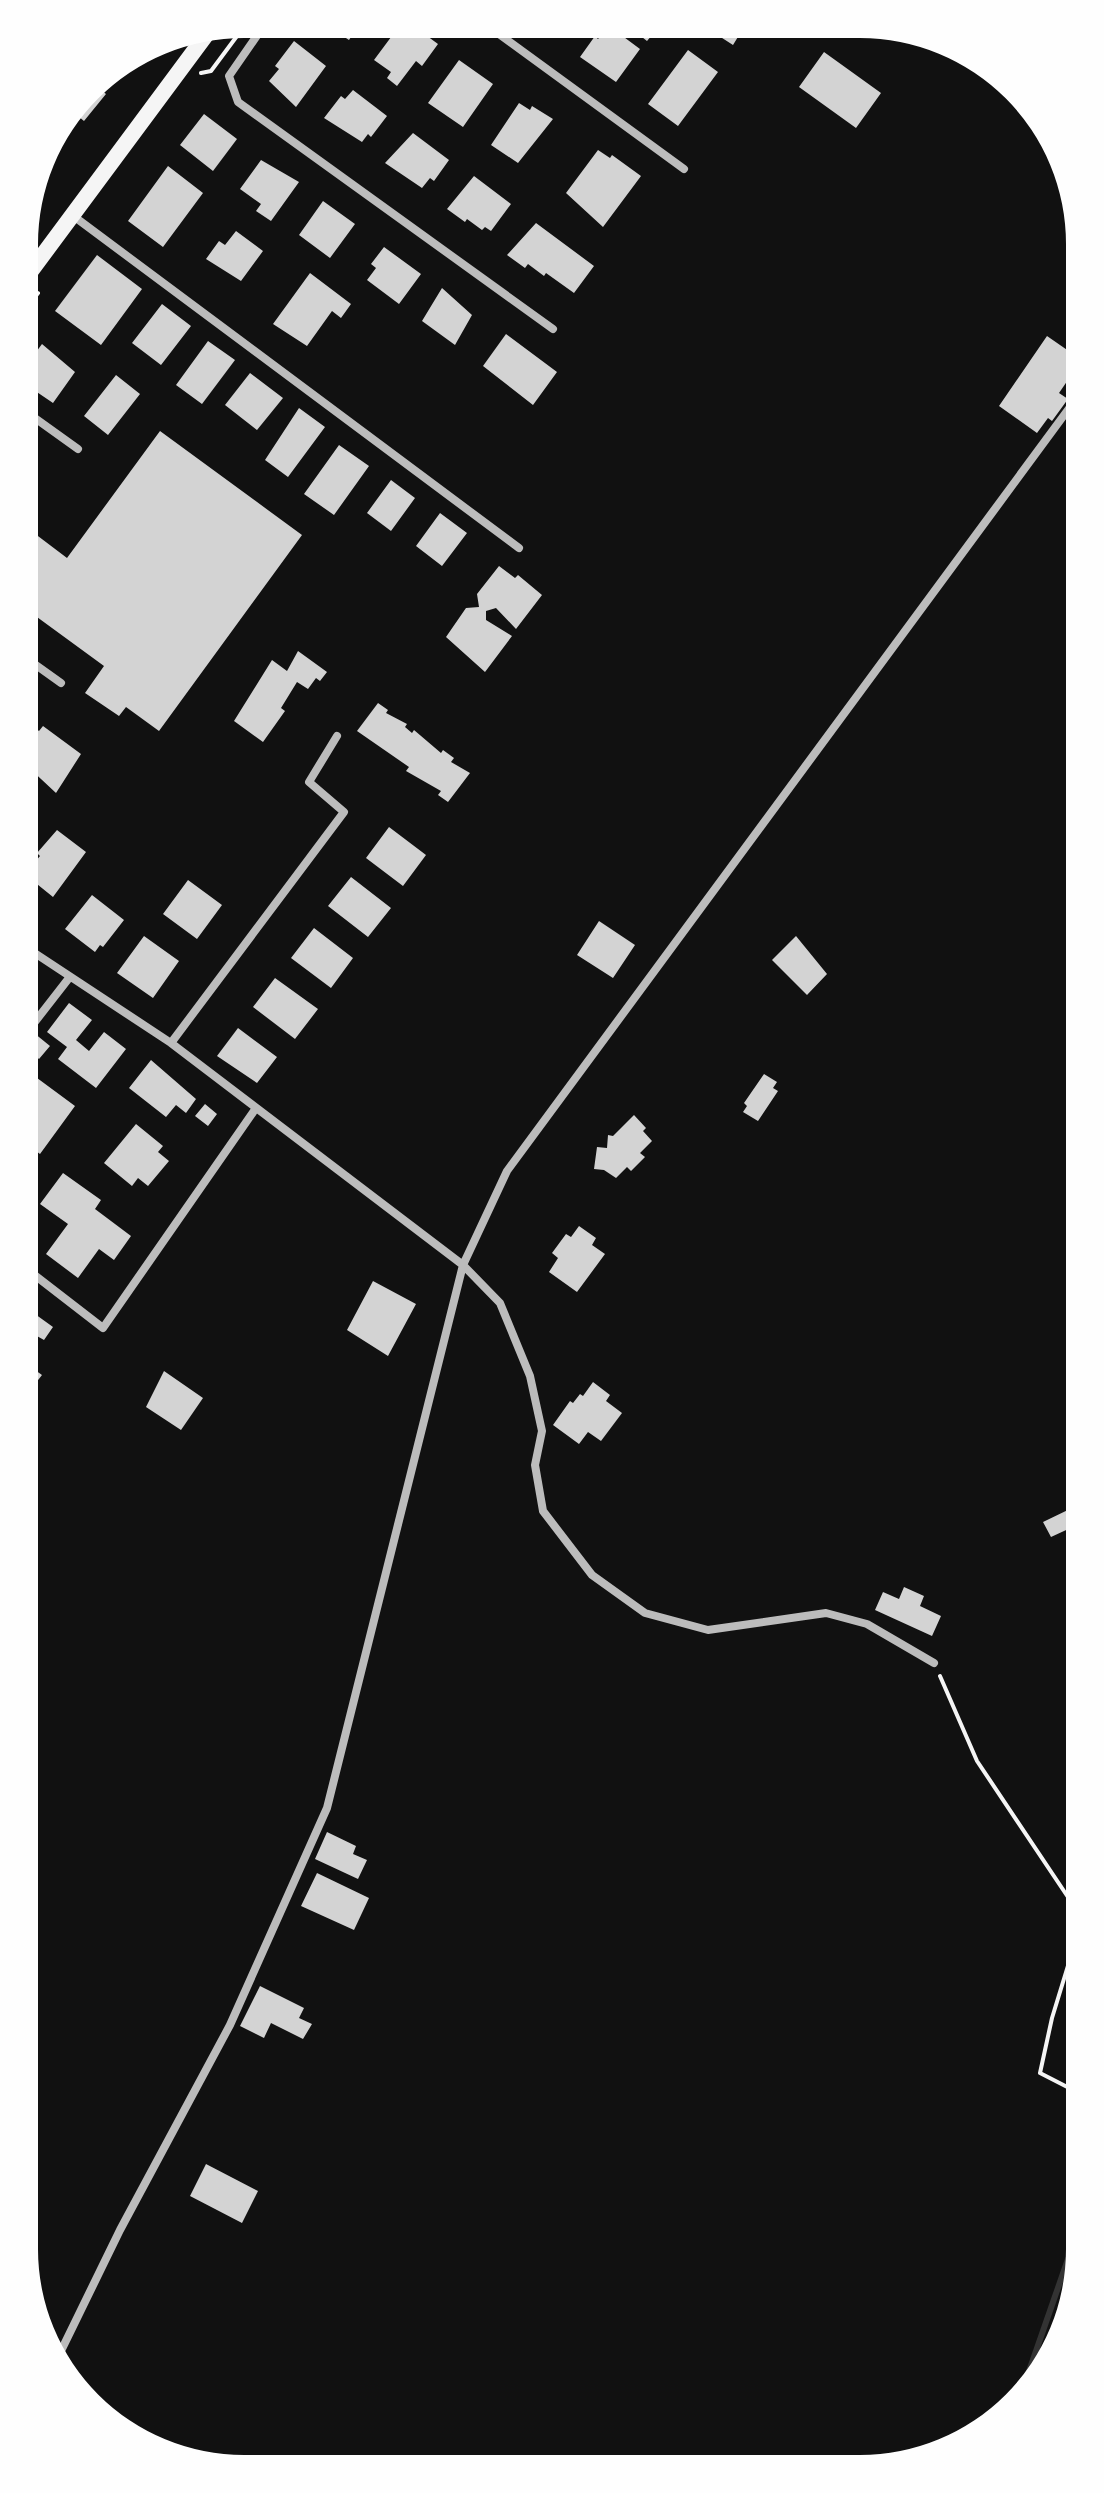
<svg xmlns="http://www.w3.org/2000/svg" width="1104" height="2493" font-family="Poppins,sans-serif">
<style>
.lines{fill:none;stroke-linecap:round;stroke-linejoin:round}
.stream{stroke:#333;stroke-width:6}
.building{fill:#d3d3d3}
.path{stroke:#f5f5f5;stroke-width:4}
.minor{stroke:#bcbcbc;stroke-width:8}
.secondary{stroke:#f5f5f5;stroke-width:16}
</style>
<rect width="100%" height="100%" fill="#111"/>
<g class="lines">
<path class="stream" d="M 1020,2397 L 1068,2259 L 1079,2243"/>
</g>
<path class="building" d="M 326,25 L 359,25 L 349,40 Z
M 400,25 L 412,25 L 438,44 L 422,66 L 416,61 L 397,86 L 387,78 L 391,72 L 374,60 Z
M 609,26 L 640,49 L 616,82 L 580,57 L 595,36 L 598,39 Z
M 628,26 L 659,27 L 647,41 Z
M 705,27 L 744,27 L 733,45 Z
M 294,41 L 326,66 L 296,107 L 269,81 L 279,69 L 275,66 Z
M 688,50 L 718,72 L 678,126 L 648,104 Z
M 824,52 L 881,93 L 856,128 L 799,87 Z
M 459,60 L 493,84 L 463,127 L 428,103 Z
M 94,84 L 106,94 L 84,121 L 73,112 Z
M 353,90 L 387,116 L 371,137 L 368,134 L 362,142 L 324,118 L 341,96 L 345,99 Z
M 519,103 L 530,110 L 532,106 L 553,119 L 518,163 L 491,145 Z
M 204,114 L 237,139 L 213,171 L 180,145 Z
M 413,133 L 449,160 L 434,181 L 430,178 L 422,188 L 385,163 Z
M 598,150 L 610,158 L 612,155 L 641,176 L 603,227 L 566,193 Z
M 45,153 L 55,161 L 36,187 Z
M 261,160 L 299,182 L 271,221 L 256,211 L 261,204 L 240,189 Z
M 168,166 L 203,193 L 163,247 L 128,221 Z
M 474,176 L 511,204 L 491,231 L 485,227 L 482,230 L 467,219 L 465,222 L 447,209 Z
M 323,201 L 355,224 L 330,258 L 299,235 Z
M 536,223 L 594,266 L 574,293 L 546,273 L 544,276 L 528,264 L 525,268 L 507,255 Z
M 236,231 L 263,251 L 241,281 L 206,259 L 219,241 L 225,245 Z
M 384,247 L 421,274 L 399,304 L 367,280 L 376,268 L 371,264 Z
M 97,255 L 142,289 L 101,345 L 55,311 Z
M 310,273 L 351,304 L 341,318 L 332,311 L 307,346 L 273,324 Z
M 442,288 L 472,315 L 455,345 L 422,321 Z
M 162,304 L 191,326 L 161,365 L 132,343 Z
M 506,334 L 557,372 L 533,405 L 483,366 Z
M 1047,336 L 1073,354 L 1073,380 L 1070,377 L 1059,393 L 1068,399 L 1052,421 L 1048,418 L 1037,433 L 999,406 Z
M 208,341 L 235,360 L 202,404 L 176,385 Z
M 42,344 L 75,372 L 53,403 L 25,384 L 25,367 Z
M 250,373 L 283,398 L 257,430 L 225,405 Z
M 116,375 L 140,394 L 108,435 L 84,416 Z
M 299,408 L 325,427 L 288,477 L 265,460 Z
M 160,431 L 302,535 L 159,731 L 126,707 L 119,716 L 85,693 L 104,666 L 26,609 L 26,536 L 30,530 L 67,558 Z
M 339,445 L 369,466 L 334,515 L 304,494 Z
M 391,480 L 415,498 L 391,531 L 367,513 Z
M 440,513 L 467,533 L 442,566 L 416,546 Z
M 499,566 L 515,578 L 518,575 L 542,595 L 516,629 L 496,608 L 486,611 L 486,620 L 512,636 L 485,672 L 446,637 L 466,608 L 479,607 L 477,594 Z
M 298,651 L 327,672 L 320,681 L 316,678 L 308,689 L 297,682 L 281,708 L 285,711 L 263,742 L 234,721 L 272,660 L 287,671 Z
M 378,703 L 388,710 L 386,713 L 407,724 L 405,727 L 412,733 L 414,730 L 441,753 L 443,750 L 454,758 L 451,762 L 470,773 L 448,802 L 438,795 L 441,791 L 406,771 L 409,767 L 357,731 Z
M 26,721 L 39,731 L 43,726 L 81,754 L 56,793 L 26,765 Z
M 389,827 L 426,855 L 403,886 L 366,858 Z
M 57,830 L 86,852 L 53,897 L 27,876 L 27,867 L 32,860 L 35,862 L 40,856 L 37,853 Z
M 351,877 L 391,908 L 368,937 L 328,906 Z
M 188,880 L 222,905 L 197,939 L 163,914 Z
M 92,895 L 124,920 L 103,947 L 100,945 L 95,952 L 65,929 Z
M 599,921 L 635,945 L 613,978 L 577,955 Z
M 314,928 L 353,958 L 331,988 L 291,958 Z
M 144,936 L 179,961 L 153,998 L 117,973 Z
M 796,936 L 827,974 L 807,995 L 772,960 Z
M 275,978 L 318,1009 L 295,1039 L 253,1007 Z
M 69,1003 L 92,1020 L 76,1040 L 89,1051 L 104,1032 L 126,1049 L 96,1088 L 58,1059 L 67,1047 L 47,1032 Z
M 238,1028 L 277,1057 L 257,1083 L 217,1056 Z
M 34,1033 L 50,1046 L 39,1059 L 27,1049 L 27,1042 Z
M 151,1060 L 196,1099 L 186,1113 L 176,1105 L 166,1117 L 129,1088 Z
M 764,1074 L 777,1082 L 773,1088 L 778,1091 L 758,1121 L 743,1112 L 747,1106 L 744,1103 Z
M 33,1075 L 75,1106 L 40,1154 L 28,1145 L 27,1083 Z
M 205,1104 L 217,1114 L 208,1126 L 195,1116 Z
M 634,1115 L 646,1128 L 643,1131 L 652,1141 L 640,1153 L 645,1157 L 631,1171 L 627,1167 L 616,1178 L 604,1170 L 594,1169 L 597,1147 L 607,1148 L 608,1135 L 613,1136 Z
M 136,1124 L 163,1146 L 158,1152 L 169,1161 L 148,1186 L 138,1178 L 132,1186 L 104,1163 Z
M 63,1173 L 101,1200 L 95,1209 L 131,1236 L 114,1260 L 99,1249 L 78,1278 L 46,1254 L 68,1224 L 40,1204 Z
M 579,1226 L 596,1238 L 592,1245 L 605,1254 L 577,1292 L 549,1272 L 558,1258 L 552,1253 L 566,1234 L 571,1237 Z
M 373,1281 L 416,1304 L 388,1356 L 347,1330 Z
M 28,1309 L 53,1327 L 44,1340 L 28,1331 Z
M 28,1365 L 42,1375 L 28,1393 Z
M 164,1371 L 203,1398 L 181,1430 L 146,1407 Z
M 593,1382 L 610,1395 L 606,1401 L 622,1413 L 601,1441 L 588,1432 L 579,1444 L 553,1425 L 570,1401 L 573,1403 L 580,1394 L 583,1396 Z
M 1072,1508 L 1077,1525 L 1051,1537 L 1043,1522 Z
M 904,1587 L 924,1596 L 920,1606 L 941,1616 L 932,1636 L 875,1610 L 883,1592 L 899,1599 Z
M 327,1832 L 356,1846 L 353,1854 L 367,1860 L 358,1879 L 315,1859 Z
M 317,1873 L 369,1898 L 354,1930 L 301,1906 Z
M 260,1986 L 304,2008 L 299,2018 L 312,2024 L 303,2039 L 271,2023 L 264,2038 L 240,2026 Z
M 206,2164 L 258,2191 L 242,2223 L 190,2196 Z"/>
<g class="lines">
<path class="path" d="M 201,73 L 211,71 L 237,36
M 25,310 L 38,293
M 940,1676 L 977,1761 L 1078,1912
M 1078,1933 L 1052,2018 L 1040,2073 L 1079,2093"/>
<path class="minor" d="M 265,24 L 229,76 L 238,102 L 553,329
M 488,26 L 684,169
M 72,215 L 519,548
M 25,411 L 78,449
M 26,658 L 61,683
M 27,948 L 171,1043 L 463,1265 L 500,1303 L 530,1376 L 542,1431 L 535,1465 L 543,1511 L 592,1575 L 645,1613 L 708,1630 L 826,1613 L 867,1624 L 934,1663
M 27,1032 L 69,978
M 171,1043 L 344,812 L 309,782 L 337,736
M 28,1270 L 103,1328 L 256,1108
M 60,2353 L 120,2230 L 230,2025 L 327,1808 L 463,1265 L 507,1171 L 1073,403"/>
<path class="secondary" d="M 25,279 L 209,31"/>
</g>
<path d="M0 0H1104V2493H0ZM244 38H860A206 206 0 0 1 1066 244V2249A206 206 0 0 1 860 2455H244A206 206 0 0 1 38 2249V244A206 206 0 0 1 244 38Z" fill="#fefefe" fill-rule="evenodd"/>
</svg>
